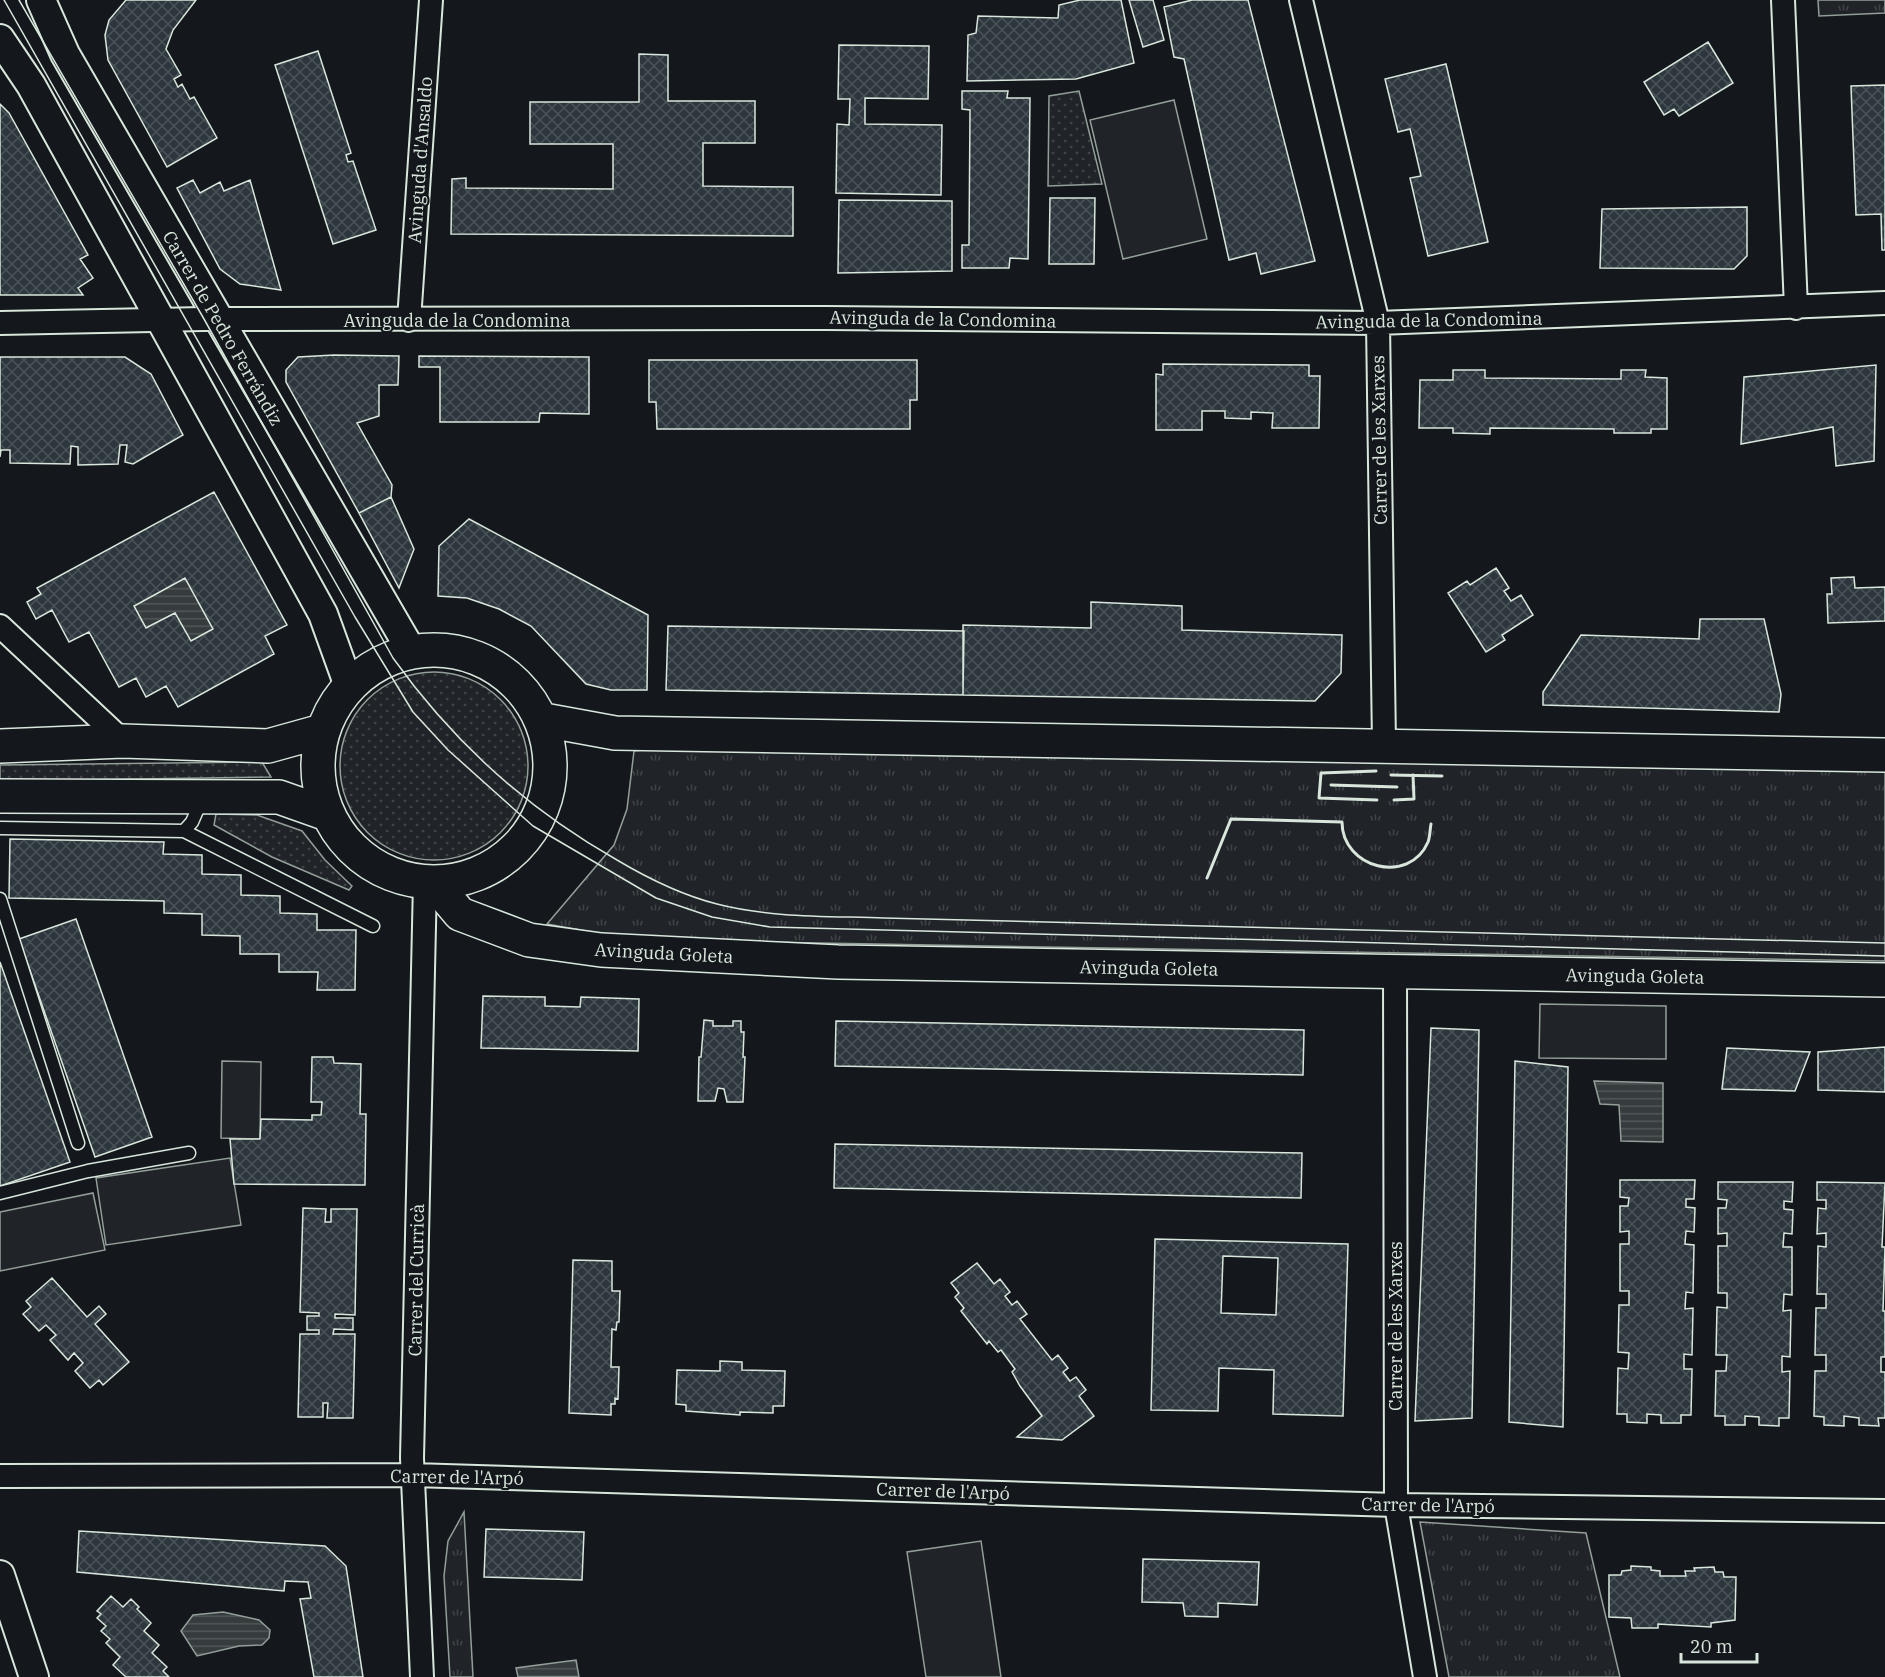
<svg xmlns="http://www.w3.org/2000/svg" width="1885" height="1677" font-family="'IBM Plex Serif',serif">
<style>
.grass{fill:url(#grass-tufts);stroke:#939e99;stroke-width:1.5}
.garden{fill:url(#garden-dots);stroke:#939e99;stroke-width:1.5}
.pitch{fill:#202428;stroke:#939e99;stroke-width:1.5}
.water{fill:url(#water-rules);stroke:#939e99;stroke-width:1.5}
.building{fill:url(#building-cross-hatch);stroke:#d8e6dc;stroke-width:1.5;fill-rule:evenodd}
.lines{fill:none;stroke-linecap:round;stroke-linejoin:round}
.service-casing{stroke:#d8e6dc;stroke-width:15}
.minor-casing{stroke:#d8e6dc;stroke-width:26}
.tertiary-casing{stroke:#d8e6dc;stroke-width:32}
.secondary-casing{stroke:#d8e6dc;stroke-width:36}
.service{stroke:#14181c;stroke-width:12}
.minor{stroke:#14181c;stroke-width:22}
.tertiary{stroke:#14181c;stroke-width:28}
.secondary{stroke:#14181c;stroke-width:33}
.tram{stroke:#d8e6dc;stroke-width:1.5}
.wall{stroke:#d8e6dc;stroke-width:3}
.labels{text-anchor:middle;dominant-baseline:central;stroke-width:4.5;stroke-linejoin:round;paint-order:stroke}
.street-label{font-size:18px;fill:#d8e6dc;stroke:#14181c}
</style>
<defs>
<pattern id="grass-tufts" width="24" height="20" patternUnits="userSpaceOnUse" patternTransform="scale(1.5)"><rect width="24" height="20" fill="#202428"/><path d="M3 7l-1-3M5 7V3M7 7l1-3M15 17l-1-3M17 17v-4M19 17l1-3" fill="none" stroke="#404447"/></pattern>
<pattern id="garden-dots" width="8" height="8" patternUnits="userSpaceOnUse" patternTransform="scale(1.5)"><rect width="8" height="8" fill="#202428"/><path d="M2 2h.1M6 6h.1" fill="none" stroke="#404447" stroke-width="1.8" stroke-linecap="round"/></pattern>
<pattern id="water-rules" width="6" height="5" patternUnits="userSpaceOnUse" patternTransform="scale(1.5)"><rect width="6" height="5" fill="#363b3e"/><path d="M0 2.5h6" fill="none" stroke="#525759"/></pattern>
<pattern id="building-cross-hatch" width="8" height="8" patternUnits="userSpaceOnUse" patternTransform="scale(1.5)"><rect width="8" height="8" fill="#2c363c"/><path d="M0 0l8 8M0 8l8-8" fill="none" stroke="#4a5358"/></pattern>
</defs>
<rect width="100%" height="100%" fill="#14181c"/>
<path class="grass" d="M 1818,0 L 1885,0 L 1885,13 L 1819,16 Z
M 671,747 L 1885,765 L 1885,961 L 637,940 L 547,924 L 614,845 L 627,809 L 634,751 Z
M 464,1512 L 473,1677 L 450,1677 L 444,1576 L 448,1541 Z
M 1420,1522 L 1586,1533 L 1620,1677 L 1449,1677 Z"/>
<path class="garden" d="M 1079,91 L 1102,184 L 1048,186 L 1049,96 Z
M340 766a94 94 0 1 1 188 0a94 94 0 1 1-188 0Z
M 262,762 L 271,777 L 0,781 L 0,765 Z
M 216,814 L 257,815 L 302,831 L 325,860 L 352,886 L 349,890 L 272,857 L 214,825 Z"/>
<path class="pitch" d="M 1174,100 L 1207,239 L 1123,259 L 1090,120 Z
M 1540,1004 L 1666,1006 L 1666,1059 L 1539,1058 Z
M 222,1061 L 261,1062 L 260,1139 L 221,1138 Z
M 230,1158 L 241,1225 L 106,1245 L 96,1178 Z
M 93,1193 L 105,1250 L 0,1271 L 0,1212 Z
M 981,1541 L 1001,1677 L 926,1677 L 907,1552 Z"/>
<path class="water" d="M 185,578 L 213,629 L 191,641 L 175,613 L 146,628 L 134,606 Z
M 1594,1081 L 1663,1083 L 1663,1142 L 1621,1141 L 1619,1105 L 1600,1104 Z
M 223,1612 L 259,1620 L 270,1630 L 269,1638 L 262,1645 L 239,1646 L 197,1656 L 181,1631 L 193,1615 Z
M 576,1660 L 579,1677 L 518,1677 L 516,1668 Z"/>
<path class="building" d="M 126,0 L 196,0 L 173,30 L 166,49 L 181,75 L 174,79 L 178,87 L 182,84 L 190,99 L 194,97 L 217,138 L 167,167 L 108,60 L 105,35 L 109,20 Z
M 1080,0 L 1121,0 L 1134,63 L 1076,79 L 967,81 L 968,35 L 976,33 L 978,16 L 1058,18 L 1059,5 Z
M 1129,0 L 1153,0 L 1164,40 L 1143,47 Z
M 1192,0 L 1248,0 L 1315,261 L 1261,274 L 1256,253 L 1229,260 L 1184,59 L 1174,57 L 1164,7 Z
M 1708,42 L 1733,83 L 1679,116 L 1674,109 L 1664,115 L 1644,82 Z
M 839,45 L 929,46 L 928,99 L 865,98 L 865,124 L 942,125 L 941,195 L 836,193 L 837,124 L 849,125 L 850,99 L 838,99 Z
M 318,51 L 351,153 L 346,155 L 348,162 L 353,161 L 376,230 L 333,244 L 275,65 Z
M 639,54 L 668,55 L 668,101 L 755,101 L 755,143 L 703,143 L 703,186 L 793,187 L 793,236 L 451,234 L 452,179 L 466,178 L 466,188 L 613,189 L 613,144 L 530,144 L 530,102 L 639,102 Z
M 1446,64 L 1488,242 L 1428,256 L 1410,178 L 1421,176 L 1410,129 L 1398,132 L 1385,79 Z
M 1885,85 L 1885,250 L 1882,250 L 1881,214 L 1856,215 L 1851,86 Z
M 962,91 L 1008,91 L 1007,98 L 1030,98 L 1028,259 L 1010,258 L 1009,268 L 962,268 L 962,245 L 969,245 L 970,110 L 962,109 Z
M 0,104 L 9,113 L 88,255 L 80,259 L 93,278 L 78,288 L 83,295 L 0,295 Z
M 193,180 L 200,193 L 220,182 L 224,191 L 250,180 L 281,290 L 240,284 L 220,269 L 177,188 Z
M 1050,198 L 1095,198 L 1094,264 L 1049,264 Z
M 839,200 L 952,201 L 952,271 L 838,273 Z
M 1747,207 L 1747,256 L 1734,269 L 1600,268 L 1602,209 Z
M 334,355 L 399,356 L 398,385 L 379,385 L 379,416 L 357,423 L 392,485 L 391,497 L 359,513 L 286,382 L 286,370 L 298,357 Z
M 419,356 L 589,357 L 589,414 L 540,413 L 539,422 L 440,422 L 440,367 L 419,367 Z
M 0,357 L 125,357 L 151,374 L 183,435 L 133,464 L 125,462 L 127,445 L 120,445 L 118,464 L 78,465 L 78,447 L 71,446 L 70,464 L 10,463 L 10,450 L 1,450 L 0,457 Z
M 649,360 L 917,360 L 917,400 L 910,400 L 910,429 L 657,429 L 656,402 L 649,402 Z
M 1163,364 L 1309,365 L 1309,376 L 1320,376 L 1319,428 L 1272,428 L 1273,413 L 1251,412 L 1251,419 L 1225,418 L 1225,411 L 1202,411 L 1202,430 L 1156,430 L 1156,374 L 1163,375 Z
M 1876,365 L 1874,461 L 1836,466 L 1833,427 L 1741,444 L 1744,377 Z
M 1453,370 L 1485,370 L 1485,378 L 1621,379 L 1621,370 L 1646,370 L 1645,377 L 1667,378 L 1667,429 L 1651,429 L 1651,433 L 1614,433 L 1614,429 L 1490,428 L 1490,434 L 1453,433 L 1453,428 L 1419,428 L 1420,380 L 1453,380 Z
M 214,492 L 287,625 L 265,636 L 274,654 L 178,707 L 166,686 L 146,697 L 136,678 L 119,687 L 89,632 L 69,642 L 52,610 L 36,619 L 27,602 L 41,594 L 37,588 ZM 185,578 L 213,629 L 191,641 L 175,613 L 146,628 L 134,606 Z
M 391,497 L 414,549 L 399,588 L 359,513 Z
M 469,519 L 648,615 L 647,690 L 611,690 L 586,684 L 531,626 L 499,609 L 467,598 L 438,596 L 439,546 Z
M 1496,568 L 1509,588 L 1504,591 L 1511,601 L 1521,595 L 1533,615 L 1502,635 L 1505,640 L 1486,652 L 1448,593 L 1467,581 L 1470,585 Z
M 1854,577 L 1855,588 L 1885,587 L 1885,621 L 1828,623 L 1827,594 L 1832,594 L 1831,578 Z
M 1091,602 L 1182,606 L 1182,630 L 1342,635 L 1341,673 L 1315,701 L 963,695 L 963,625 L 1091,628 Z
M 1700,619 L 1764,619 L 1781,694 L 1779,712 L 1543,705 L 1543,692 L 1581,635 L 1699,639 Z
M 668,626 L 964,631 L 963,695 L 666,690 Z
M 10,839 L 164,842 L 163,854 L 202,855 L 202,874 L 241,875 L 241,895 L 280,896 L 280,913 L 317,914 L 317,930 L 356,930 L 355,990 L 317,990 L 318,972 L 279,972 L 279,954 L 240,954 L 240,936 L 202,935 L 202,914 L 164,913 L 164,901 L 9,898 Z
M 76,919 L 152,1137 L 95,1157 L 19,939 Z
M 0,962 L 70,1162 L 0,1186 Z
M 483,996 L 545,997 L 545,1006 L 580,1007 L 581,997 L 639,999 L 638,1051 L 481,1048 Z
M 704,1020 L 713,1021 L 713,1026 L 733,1026 L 733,1021 L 741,1021 L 741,1032 L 744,1032 L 743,1057 L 745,1057 L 743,1102 L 727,1102 L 724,1089 L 718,1088 L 715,1101 L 698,1101 L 699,1057 L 701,1057 Z
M 836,1021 L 1304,1030 L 1303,1075 L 835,1066 Z
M 1431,1028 L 1479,1030 L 1472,1418 L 1415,1421 Z
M 1885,1047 L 1885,1092 L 1818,1090 L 1818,1052 Z
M 1727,1048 L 1810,1052 L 1795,1091 L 1722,1089 Z
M 312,1057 L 333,1057 L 334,1063 L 361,1064 L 360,1114 L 366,1114 L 365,1185 L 234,1184 L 230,1139 L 260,1139 L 261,1119 L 312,1120 L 312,1115 L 321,1115 L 322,1102 L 311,1102 Z
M 1515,1061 L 1568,1067 L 1563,1427 L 1509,1422 Z
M 835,1144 L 1302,1153 L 1301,1198 L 834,1188 Z
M 1620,1180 L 1695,1180 L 1694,1199 L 1686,1199 L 1686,1207 L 1695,1208 L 1694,1232 L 1686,1231 L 1685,1244 L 1694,1245 L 1693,1293 L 1686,1292 L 1685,1309 L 1693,1308 L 1692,1355 L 1684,1354 L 1684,1369 L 1692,1369 L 1691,1415 L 1681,1415 L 1681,1423 L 1661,1423 L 1661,1415 L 1647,1414 L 1647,1423 L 1627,1422 L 1627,1414 L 1617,1414 L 1618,1368 L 1628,1369 L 1629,1353 L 1618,1352 L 1619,1305 L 1629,1305 L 1629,1291 L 1620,1291 L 1620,1244 L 1629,1244 L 1629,1231 L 1620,1232 L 1620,1206 L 1628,1206 L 1629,1198 L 1620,1197 Z
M 1718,1182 L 1793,1182 L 1792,1202 L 1784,1201 L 1784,1209 L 1793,1210 L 1792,1234 L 1784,1233 L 1783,1247 L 1792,1247 L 1792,1295 L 1784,1294 L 1783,1311 L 1791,1310 L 1790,1357 L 1782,1356 L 1782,1372 L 1790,1371 L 1789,1418 L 1779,1418 L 1779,1426 L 1759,1425 L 1759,1417 L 1745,1416 L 1745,1425 L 1725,1425 L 1725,1416 L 1715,1416 L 1716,1371 L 1726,1371 L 1727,1355 L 1716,1355 L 1717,1307 L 1727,1308 L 1727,1293 L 1718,1293 L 1718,1246 L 1727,1246 L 1727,1233 L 1718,1234 L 1718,1208 L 1726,1208 L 1727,1200 L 1718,1199 Z
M 1817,1182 L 1885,1183 L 1882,1247 L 1885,1247 L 1883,1311 L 1885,1311 L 1885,1357 L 1881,1357 L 1881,1372 L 1885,1372 L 1885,1418 L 1878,1418 L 1879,1426 L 1859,1425 L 1859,1418 L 1844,1416 L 1844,1426 L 1824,1425 L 1824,1417 L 1814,1416 L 1815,1371 L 1826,1371 L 1826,1355 L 1815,1355 L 1816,1308 L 1826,1308 L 1826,1294 L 1817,1294 L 1818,1246 L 1826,1247 L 1826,1233 L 1817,1234 L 1818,1208 L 1826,1209 L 1826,1200 L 1817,1200 Z
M 303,1208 L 326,1209 L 325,1222 L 331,1222 L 331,1209 L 357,1209 L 355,1315 L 335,1314 L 335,1318 L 353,1318 L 353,1330 L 334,1329 L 333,1334 L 355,1334 L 353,1418 L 327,1418 L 328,1403 L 323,1403 L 323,1417 L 298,1417 L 300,1334 L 319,1334 L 319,1330 L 307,1330 L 307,1316 L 319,1316 L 319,1313 L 300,1312 Z
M 1155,1239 L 1348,1244 L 1343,1416 L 1273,1414 L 1274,1370 L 1219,1368 L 1218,1411 L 1151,1410 ZM 1223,1256 L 1278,1258 L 1276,1315 L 1221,1313 Z
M 573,1260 L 612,1261 L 612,1291 L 620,1291 L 619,1322 L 617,1322 L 616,1330 L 612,1329 L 611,1367 L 619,1367 L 618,1399 L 615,1398 L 615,1404 L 611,1404 L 611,1415 L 569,1413 Z
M 977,1263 L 994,1284 L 1000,1279 L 1010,1292 L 1005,1296 L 1012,1305 L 1017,1301 L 1027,1314 L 1020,1319 L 1052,1360 L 1058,1355 L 1068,1368 L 1063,1372 L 1070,1381 L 1076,1377 L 1086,1390 L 1079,1396 L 1094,1416 L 1062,1440 L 1017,1437 L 1042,1416 L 1020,1386 L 1012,1372 L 1015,1369 L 1001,1350 L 998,1352 L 989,1341 L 987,1344 L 961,1311 L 964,1308 L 955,1297 L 959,1293 L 951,1283 Z
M 52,1278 L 87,1317 L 99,1306 L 106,1314 L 95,1324 L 129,1362 L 103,1385 L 99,1380 L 90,1388 L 75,1371 L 83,1363 L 74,1353 L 68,1360 L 50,1340 L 56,1335 L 46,1325 L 39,1331 L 23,1314 L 31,1307 L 26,1301 Z
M 720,1361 L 742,1362 L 742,1370 L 785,1371 L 784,1406 L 773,1406 L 773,1413 L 740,1412 L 740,1415 L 686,1411 L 686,1405 L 676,1404 L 677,1370 L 720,1371 Z
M 486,1529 L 584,1532 L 582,1580 L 484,1577 Z
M 79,1531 L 325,1546 L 346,1566 L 363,1677 L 314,1677 L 300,1599 L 311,1598 L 308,1582 L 285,1581 L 284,1591 L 77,1572 Z
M 1143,1559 L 1259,1562 L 1257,1605 L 1218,1603 L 1218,1617 L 1185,1616 L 1183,1603 L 1142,1602 Z
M 1631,1566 L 1651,1567 L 1651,1570 L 1660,1571 L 1660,1576 L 1686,1576 L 1685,1571 L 1695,1571 L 1694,1568 L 1714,1567 L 1715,1572 L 1723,1572 L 1724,1577 L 1736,1577 L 1735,1620 L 1711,1623 L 1711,1627 L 1658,1624 L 1658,1628 L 1632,1628 L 1631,1618 L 1609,1617 L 1609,1575 L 1621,1575 L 1622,1571 L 1631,1570 Z
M 111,1596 L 123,1607 L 131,1599 L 139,1607 L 137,1609 L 151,1623 L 144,1631 L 159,1645 L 152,1653 L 167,1667 L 163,1671 L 169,1677 L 126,1677 L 113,1665 L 120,1657 L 106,1643 L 110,1639 L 101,1631 L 106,1626 L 97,1618 L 101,1614 L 97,1611 Z"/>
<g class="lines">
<g class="service-casing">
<path id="service" d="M 0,828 L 184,831 L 192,822 L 202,799
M 184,831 L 373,926
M 0,899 L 78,1143
M 0,1193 L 88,1171 L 189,1153"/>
</g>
<g class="minor-casing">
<path id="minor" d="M 1301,0 L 1378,323 L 1384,744
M 1783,0 L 1796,308
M 409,320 L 431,0
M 0,323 L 204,319 L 827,318 L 1378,323 L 1885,303
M 0,626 L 123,741
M 1395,972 L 1396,1505 L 1425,1677
M 0,1476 L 413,1475 L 1396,1505 L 1885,1511
M 422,1677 L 412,1458 L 425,882"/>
</g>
<g class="tertiary-casing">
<path id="tertiary" d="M 41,0 L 65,54 L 412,652
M 0,39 L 31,85 L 323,614 L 349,686
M 0,1575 L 34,1677"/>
</g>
<g class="secondary-casing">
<path id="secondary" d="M318 766a116 116 0 1 1 232 0a116 116 0 1 1-232 0Z
M 544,720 L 615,733 L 1885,755
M 0,746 L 123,741 L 268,746 L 322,731
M 0,796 L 279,797 L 327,814
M 434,883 L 460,914 L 529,940 L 601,950 L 838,962 L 1885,980"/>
</g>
<use href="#service" class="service"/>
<use href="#minor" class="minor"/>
<use href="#tertiary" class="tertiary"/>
<use href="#secondary" class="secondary"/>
<path class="tram" d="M 4,0 L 355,617 L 413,712 L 448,750 L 533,826 L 656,898 L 712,917 L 770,927 L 1885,956
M 19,0 L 204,319 L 393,658 C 453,742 527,809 617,860 C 649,879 681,895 717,904 C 771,918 829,916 884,918 L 1885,943"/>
<path class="wall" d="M 1376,771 L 1321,773 L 1319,798 L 1377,800
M 1391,775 L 1442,776
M 1331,785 L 1397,787
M 1394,800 L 1414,799 L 1413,775
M 1207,878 L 1231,819 L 1342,822 C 1342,868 1409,886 1428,842 C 1430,837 1430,829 1431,824"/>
</g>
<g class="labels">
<g class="street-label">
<text transform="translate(420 160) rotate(-86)">Avinguda d'Ansaldo</text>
<text transform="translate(943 319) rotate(1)">Avinguda de la Condomina</text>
<text x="457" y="320">Avinguda de la Condomina</text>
<text transform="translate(1429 320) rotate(-1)">Avinguda de la Condomina</text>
<text transform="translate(223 328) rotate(60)">Carrer de Pedro Ferrándiz</text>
<text transform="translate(1379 440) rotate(-91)">Carrer de les Xarxes</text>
<text transform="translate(664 953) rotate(3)">Avinguda Goleta</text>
<text transform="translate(1149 968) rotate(1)">Avinguda Goleta</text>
<text transform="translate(1635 976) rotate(1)">Avinguda Goleta</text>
<text transform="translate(416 1280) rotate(-89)">Carrer del Curricà</text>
<text transform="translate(1395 1326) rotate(-90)">Carrer de les Xarxes</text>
<text transform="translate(457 1477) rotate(1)">Carrer de l'Arpó</text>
<text transform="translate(943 1491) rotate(2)">Carrer de l'Arpó</text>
<text transform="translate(1428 1505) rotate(1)">Carrer de l'Arpó</text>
</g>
</g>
<path d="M1681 1653v9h76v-9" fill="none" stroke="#d8e6dc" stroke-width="3"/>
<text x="1690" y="1653" font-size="18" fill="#d8e6dc" stroke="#14181c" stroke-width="4.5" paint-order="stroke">20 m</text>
</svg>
